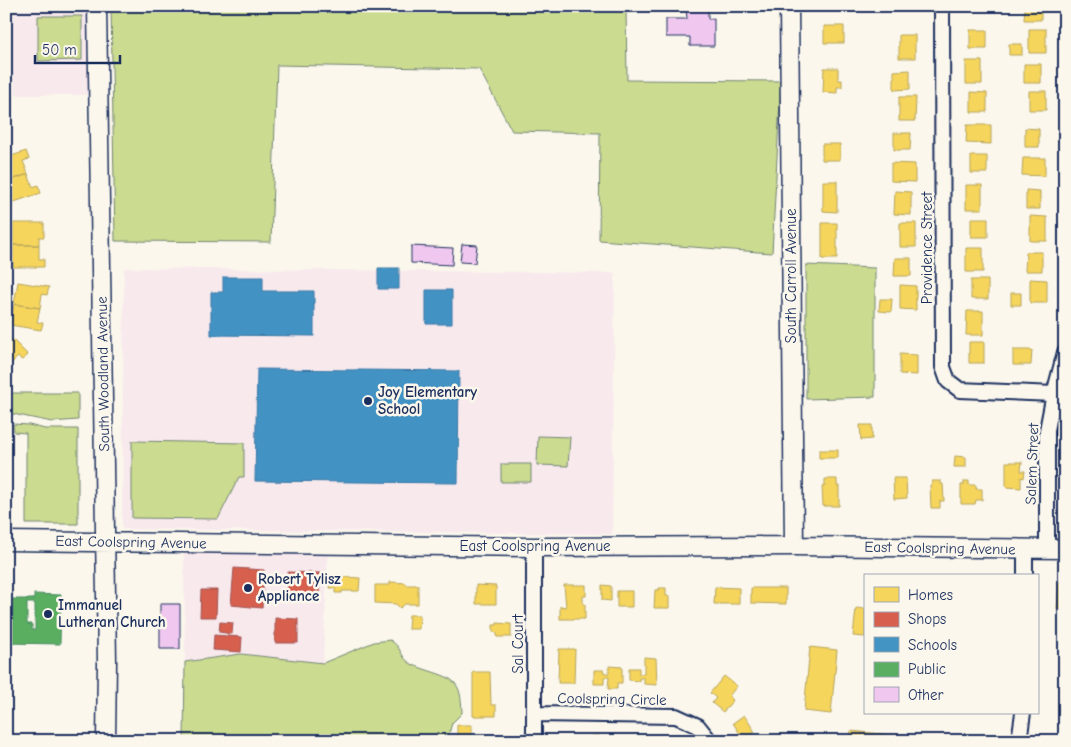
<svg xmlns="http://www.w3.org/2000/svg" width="1071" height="747" font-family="'Comic Neue',sans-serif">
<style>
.built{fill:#f8e9ed}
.green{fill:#cbdb8f;stroke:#738576}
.homes{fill:#f6d55c;stroke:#b4a35d}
.shops{fill:#d6604d;stroke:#9e5152}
.schools{fill:#4393c3;stroke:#3775a5}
.public{fill:#5aae61;stroke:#478860;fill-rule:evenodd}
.building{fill:#f0c7ef;stroke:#1b2f5e}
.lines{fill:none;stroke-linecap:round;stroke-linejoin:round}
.minor-casing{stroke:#1b2f5e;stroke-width:18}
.tertiary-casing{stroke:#1b2f5e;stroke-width:21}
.minor{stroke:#fbf7ec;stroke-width:14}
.tertiary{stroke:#fbf7ec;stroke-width:18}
.poi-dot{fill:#1b2f5e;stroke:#fbf7ec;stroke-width:2}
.labels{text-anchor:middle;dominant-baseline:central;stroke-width:5;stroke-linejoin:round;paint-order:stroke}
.street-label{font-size:15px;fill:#1b2f5e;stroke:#fbf7ec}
.poi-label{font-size:15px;font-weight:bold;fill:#1b2f5e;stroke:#fbf7ec;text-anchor:start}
</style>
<rect width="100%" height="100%" fill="#fbf7ec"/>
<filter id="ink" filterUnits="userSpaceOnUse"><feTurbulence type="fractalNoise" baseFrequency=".02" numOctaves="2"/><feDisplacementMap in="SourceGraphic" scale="10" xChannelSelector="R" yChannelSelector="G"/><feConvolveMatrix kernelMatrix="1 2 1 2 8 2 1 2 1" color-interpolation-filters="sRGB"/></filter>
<g filter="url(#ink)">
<path class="built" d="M 6,6 L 87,6 L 89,95 L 6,95 Z
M 124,268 L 615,273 L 612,534 L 122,529 Z
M 184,550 L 328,554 L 323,663 L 241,654 L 185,662 Z"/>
<path class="green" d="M 111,6 L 626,6 L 627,80 L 781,81 L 772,253 L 599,240 L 600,133 L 512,131 L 479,69 L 277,65 L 271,242 L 115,241 Z
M 38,16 L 82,16 L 82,60 L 38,61 Z
M 806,265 L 875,268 L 875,397 L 806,399 Z
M 8,393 L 78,393 L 78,420 L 52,422 L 8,413 Z
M 13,424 L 29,425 L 45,429 L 78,429 L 78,524 L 26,524 L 26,433 L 14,432 Z
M 538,436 L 570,437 L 568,466 L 537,465 Z
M 132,441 L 244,443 L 244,477 L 239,477 L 218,519 L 132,518 Z
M 501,464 L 531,464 L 531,482 L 501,482 Z
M 390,640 C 402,647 400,657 410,663 C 414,666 419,667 424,669 C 454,679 461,679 462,713 L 452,723 L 447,741 L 184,741 L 185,662 L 241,654 L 323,663 L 374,642 Z"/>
<path class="homes" d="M 1025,6 L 1041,6 L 1041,20 L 1024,20 Z
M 824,26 L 844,26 L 844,43 L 824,43 Z
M 1029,29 L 1046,29 L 1046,53 L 1029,53 Z
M 970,30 L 987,30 L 987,49 L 970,49 Z
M 899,35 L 915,35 L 915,58 L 899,58 Z
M 1009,44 L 1022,44 L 1022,55 L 1009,55 Z
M 966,61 L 982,61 L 982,84 L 966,84 Z
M 1024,64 L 1041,64 L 1041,83 L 1024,83 Z
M 824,68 L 838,68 L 838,80 L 842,80 L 842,87 L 837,87 L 837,93 L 823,92 Z
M 910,70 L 910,89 L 894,90 L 894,71 Z
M 1029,91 L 1046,91 L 1046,110 L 1029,110 Z
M 971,92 L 987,93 L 987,112 L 971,112 Z
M 899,97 L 916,97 L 915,121 L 899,121 Z
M 967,125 L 991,125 L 991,144 L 966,143 Z
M 1025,128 L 1039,129 L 1039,147 L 1025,147 Z
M 894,133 L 911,133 L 910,150 L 894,150 Z
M 822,144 L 840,144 L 840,160 L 822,160 Z
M 26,151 L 29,159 L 23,161 L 28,174 L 6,182 L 6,158 Z
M 971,156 L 987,156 L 987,173 L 971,173 Z
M 1023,158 L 1045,158 L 1045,176 L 1022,175 Z
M 891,163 L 915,164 L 915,182 L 891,181 Z
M 28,174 L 33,187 L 38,185 L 41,193 L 11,203 L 6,189 L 6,182 Z
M 823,181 L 837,181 L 837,212 L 823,211 Z
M 966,185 L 982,185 L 982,209 L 966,209 Z
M 1026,190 L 1040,191 L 1040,209 L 1026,209 Z
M 895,191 L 911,192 L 911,215 L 894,214 Z
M 1030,216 L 1047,217 L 1047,241 L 1030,241 Z
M 971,218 L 988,218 L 988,237 L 971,237 Z
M 13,223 L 44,223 L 44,237 L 39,237 L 39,245 L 13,245 Z
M 822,223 L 837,223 L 837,259 L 822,259 Z
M 900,223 L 916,223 L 916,247 L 900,247 Z
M 13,245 L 39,245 L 39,259 L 44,259 L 44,267 L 13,267 Z
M 966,248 L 983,248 L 983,272 L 966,272 Z
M 1026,252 L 1042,252 L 1042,271 L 1025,271 Z
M 895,258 L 911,258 L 911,276 L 894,276 Z
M 1030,279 L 1047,280 L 1047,303 L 1030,303 Z
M 971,280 L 988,280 L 988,299 L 971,299 Z
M 18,282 L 49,287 L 47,295 L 42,294 L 40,308 L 14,304 Z
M 900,285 L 916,286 L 916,310 L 900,309 Z
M 1011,293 L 1021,293 L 1021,305 L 1011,305 Z
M 880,299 L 892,299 L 891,312 L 879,311 Z
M 14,304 L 40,308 L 37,322 L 43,323 L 41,330 L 10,325 Z
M 967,311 L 983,311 L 983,335 L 966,335 Z
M 6,333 L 28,355 L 22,360 L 18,357 L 7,367 Z
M 969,342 L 984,342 L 984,363 L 969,363 Z
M 1013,350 L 1032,350 L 1031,365 L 1013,365 Z
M 900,354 L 917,355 L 917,375 L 900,374 Z
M 860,425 L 872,425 L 872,439 L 861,440 Z
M 819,450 L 838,450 L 838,458 L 819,458 Z
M 955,456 L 966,457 L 966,467 L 954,467 Z
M 1006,462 L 1022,462 L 1021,471 L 1025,471 L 1024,478 L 1021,477 L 1021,488 L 1006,487 Z
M 893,478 L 906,478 L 907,498 L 894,499 Z
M 825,479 L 837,479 L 837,486 L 839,486 L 839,506 L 823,506 L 822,486 L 825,486 Z
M 932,481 L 941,481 L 941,484 L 943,484 L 944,501 L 940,501 L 940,508 L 931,508 L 930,485 L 932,485 Z
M 964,481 L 969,481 L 969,485 L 976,485 L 976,489 L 982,489 L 982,500 L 976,500 L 975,504 L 961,504 L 961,485 L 964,485 Z
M 330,576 L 360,578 L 359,591 L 342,591 L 342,593 L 335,593 L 335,588 L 330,588 Z
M 390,582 L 406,583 L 406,585 L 418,585 L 418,604 L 405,604 L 400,608 L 396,604 L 375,603 L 375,585 L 390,585 Z
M 1059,582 L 1065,582 L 1065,609 L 1057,609 Z
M 476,585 L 496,586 L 496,604 L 476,604 Z
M 564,585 L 586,585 L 586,596 L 583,596 L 583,604 L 585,604 L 585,619 L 560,619 L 560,606 L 566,607 Z
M 602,585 L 611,586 L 611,601 L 602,600 Z
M 715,587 L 739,588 L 739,604 L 714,604 Z
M 659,588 L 666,588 L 666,596 L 669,596 L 669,608 L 654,608 L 655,590 L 659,590 Z
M 751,588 L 786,588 L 786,604 L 751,603 Z
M 617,591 L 632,591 L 632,607 L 617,607 Z
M 856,608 L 865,609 L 865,637 L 853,636 Z
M 409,615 L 420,615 L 419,629 L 408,629 Z
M 497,623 L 511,624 L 511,637 L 497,637 L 497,633 L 493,632 L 493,625 L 497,625 Z
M 810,647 L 837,650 L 831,714 L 804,711 Z
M 559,649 L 575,649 L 574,683 L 558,683 Z
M 644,657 L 656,658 L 657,685 L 644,684 L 644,678 L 639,678 L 639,681 L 629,680 L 629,668 L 639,668 L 639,674 L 644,674 Z
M 609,666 L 622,667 L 622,683 L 617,683 L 617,689 L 608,689 L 609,677 L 604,677 L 604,684 L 594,684 L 594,670 L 604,670 L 604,673 L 609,673 Z
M 473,672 L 490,672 L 491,705 L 496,705 L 496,716 L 473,716 Z
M 724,676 L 737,686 L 729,696 L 733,700 L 723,712 L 712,703 L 716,698 L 710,693 Z
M 744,715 L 755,732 L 744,740 L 733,723 Z
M 457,725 L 472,725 L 472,741 L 457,741 Z
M 851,731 L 923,738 L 923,741 L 850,741 Z
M 592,736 L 600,736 L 600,739 L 613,739 L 613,741 L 584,741 L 584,739 L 592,739 Z"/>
<path class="shops" d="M 234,568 L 264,570 L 262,608 L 231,605 Z
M 288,572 L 320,573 L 319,594 L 287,594 Z
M 201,590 L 217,590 L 216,617 L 200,617 Z
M 275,618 L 298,619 L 298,643 L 275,643 Z
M 220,622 L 233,623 L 232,634 L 219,632 Z
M 214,635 L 242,637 L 241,652 L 213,650 Z"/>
<path class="schools" d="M 378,268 L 399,268 L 399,289 L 378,289 Z
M 223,277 L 263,277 L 263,291 L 314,291 L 314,336 L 211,335 L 211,292 L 223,292 Z
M 426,290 L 452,290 L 452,324 L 426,324 Z
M 257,369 L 459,371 L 458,483 L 255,481 Z"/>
<path class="public" d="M 34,594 L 61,595 L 60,644 L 6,643 L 6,599 L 34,599 ZM 27,603 L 35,603 L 35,630 L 32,630 L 32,624 L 27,624 Z"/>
<path class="building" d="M 686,8 L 708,8 L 708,19 L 714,19 L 714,46 L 690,46 L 690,37 L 666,37 L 666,19 L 687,19 Z
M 462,244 L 477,245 L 475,263 L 460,262 Z
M 411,246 L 453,248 L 452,265 L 411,263 Z
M 160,604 L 180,604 L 180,649 L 160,649 Z"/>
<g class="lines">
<g class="minor-casing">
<path id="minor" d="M 942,6 L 943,367 L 948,381 L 960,390 L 1054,394
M 1025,548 L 1025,576
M 1047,549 L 1047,430 L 1054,394 L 1065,352
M 534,714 L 676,716 L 698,726 L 710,741
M 534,741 L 534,547
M 1019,741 L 1023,713"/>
</g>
<g class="tertiary-casing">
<path id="tertiary" d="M 97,6 L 107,662 L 106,741
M 789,6 L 794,546
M 6,541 L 534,547 L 794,546 L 1065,549"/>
</g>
<use href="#minor" class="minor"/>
<use href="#tertiary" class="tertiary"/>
</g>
</g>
<g class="poi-dot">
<circle cx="368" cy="401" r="5"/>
<circle cx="248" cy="588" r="5"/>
<circle cx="48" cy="614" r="5"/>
</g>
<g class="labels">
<g class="street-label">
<text transform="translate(927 248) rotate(-90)">Providence Street</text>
<text transform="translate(791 276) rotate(-90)">South Carroll Avenue</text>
<text transform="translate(103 374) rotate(-91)">South Woodland Avenue</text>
<text transform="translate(1032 464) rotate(-88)">Salem Street</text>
<text transform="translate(131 542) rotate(1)">East Coolspring Avenue</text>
<text x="535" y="546">East Coolspring Avenue</text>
<text transform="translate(940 548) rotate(1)">East Coolspring Avenue</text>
<text transform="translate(518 644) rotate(-90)">Sal Court</text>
<text transform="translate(612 699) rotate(1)">Coolspring Circle</text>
</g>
<g class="poi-label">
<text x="378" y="392">Joy Elementary<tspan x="378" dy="17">School</tspan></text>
<text x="258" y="579">Robert Tylisz<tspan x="258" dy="17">Appliance</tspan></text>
<text x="58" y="605">Immanuel<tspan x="58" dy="17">Lutheran Church</tspan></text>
</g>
</g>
<rect width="1071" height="747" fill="none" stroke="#fbf7ec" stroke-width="25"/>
<rect x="12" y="12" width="1046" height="722" fill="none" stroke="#1b2f5e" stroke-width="2" filter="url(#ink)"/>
<rect x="864" y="574" width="175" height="140" fill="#fbf7ec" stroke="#a1a7b3"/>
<rect x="874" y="587" width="25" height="15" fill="#f6d55c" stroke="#a1a7b3"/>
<text x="908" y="600" font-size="15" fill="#1b2f5e">Homes</text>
<rect x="874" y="612" width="25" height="15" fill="#d6604d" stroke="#a1a7b3"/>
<text x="908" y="624" font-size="15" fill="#1b2f5e">Shops</text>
<rect x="874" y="637" width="25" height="15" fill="#4393c3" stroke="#a1a7b3"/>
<text x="908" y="650" font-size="15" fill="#1b2f5e">Schools</text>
<rect x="874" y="662" width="25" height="15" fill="#5aae61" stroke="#a1a7b3"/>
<text x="908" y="674" font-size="15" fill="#1b2f5e">Public</text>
<rect x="874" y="687" width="25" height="15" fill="#f0c7ef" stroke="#a1a7b3"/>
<text x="908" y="700" font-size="15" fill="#1b2f5e">Other</text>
<path d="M35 55v8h85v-8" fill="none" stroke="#1b2f5e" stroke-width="2.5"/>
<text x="42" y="55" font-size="15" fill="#1b2f5e" stroke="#fbf7ec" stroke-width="4" paint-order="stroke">50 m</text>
</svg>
